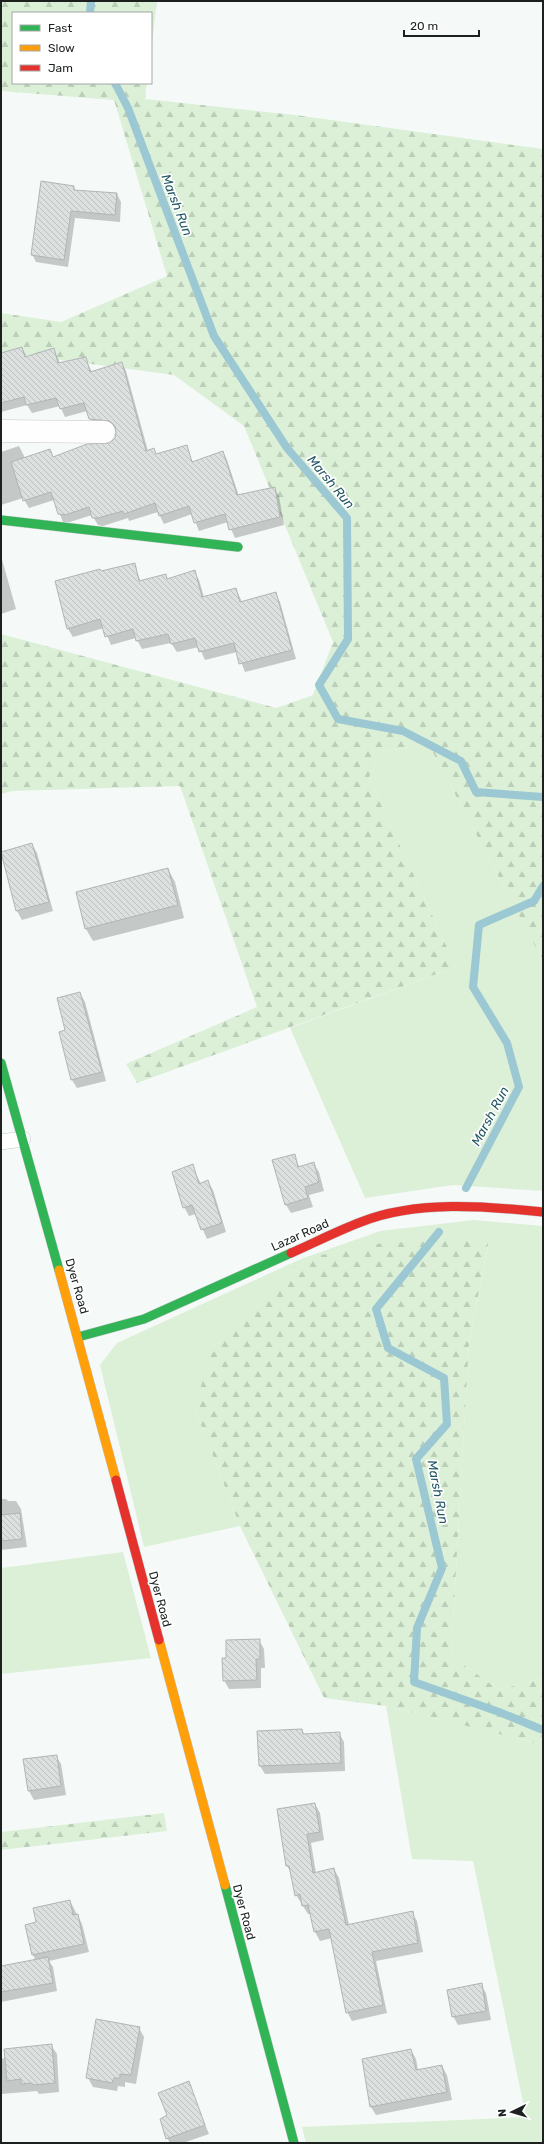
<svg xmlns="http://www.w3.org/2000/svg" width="544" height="2144" font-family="Rubik,sans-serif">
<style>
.grass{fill:#dbf0d7}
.forest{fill:url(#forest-firs)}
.shadow{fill:#0003}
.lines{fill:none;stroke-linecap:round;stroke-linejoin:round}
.stream{stroke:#9bc8d3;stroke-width:8}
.building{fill:url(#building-back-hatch);stroke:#b1b6b5}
.lane-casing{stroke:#c4c8c8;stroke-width:16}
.street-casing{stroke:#c4c8c8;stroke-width:23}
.fast-casing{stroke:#c4c8c8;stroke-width:10}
.slow-casing{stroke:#c4c8c8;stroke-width:10}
.jam-casing{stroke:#c4c8c8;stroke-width:10}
.lane{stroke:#fefefe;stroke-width:15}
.street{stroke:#fefefe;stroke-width:22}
.fast{stroke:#30b455;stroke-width:9}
.slow{stroke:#ff9f0a;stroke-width:9}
.jam{stroke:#e5322d;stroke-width:9}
.labels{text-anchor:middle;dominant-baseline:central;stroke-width:3.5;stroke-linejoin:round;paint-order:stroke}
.street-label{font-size:12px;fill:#1c201f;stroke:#fff}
.water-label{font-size:13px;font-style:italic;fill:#245865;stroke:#fff}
</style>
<defs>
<pattern id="forest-firs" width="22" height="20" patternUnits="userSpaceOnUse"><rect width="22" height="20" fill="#dbf0d7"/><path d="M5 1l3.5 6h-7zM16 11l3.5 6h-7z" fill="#bbceb8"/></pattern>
<pattern id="building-back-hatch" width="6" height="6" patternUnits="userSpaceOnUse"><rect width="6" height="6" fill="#dce0df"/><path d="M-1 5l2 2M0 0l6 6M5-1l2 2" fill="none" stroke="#bcc0bf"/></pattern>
</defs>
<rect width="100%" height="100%" fill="#f5faf9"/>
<path class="grass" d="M 428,743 L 543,961 L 543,1191 L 453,1185 L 365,1198 L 290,1028 L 456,967 L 369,778 L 378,753 Z
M 474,1220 L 543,1226 L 543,1678 L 499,1690 L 451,1656 L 469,1343 L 489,1240 L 195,1409 L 240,1526 L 144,1547 L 100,1365 L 117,1343 L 301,1259 L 380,1231 Z
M 123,1552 L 151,1658 L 1,1674 L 1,1568 Z
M 386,1706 L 543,1745 L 543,2143 L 306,2143 L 302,2127 L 526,2117 L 473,1861 L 412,1859 Z"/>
<path class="forest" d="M 1,1 L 157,1 L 151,51 L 151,13 L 13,13 L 13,83 L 147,83 L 145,99 L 295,115 L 543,149 L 543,961 L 428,743 L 378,753 L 369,778 L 456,967 L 137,1083 L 126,1064 L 257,1007 L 180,786 L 12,791 L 1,794 L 1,634 L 276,708 L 313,695 L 333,642 L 244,426 L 174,375 L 1,352 L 1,313 L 61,322 L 167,276 L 114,100 L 1,91 Z
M 489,1239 L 469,1343 L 451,1656 L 499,1690 L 543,1678 L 543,1745 L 386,1706 L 324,1698 L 240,1526 L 195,1409 L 209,1356 L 301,1259 L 382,1243 Z
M 164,1813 L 167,1831 L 1,1850 L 1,1832 Z"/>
<path class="shadow" d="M 74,187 L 76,191 L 117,194 L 121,202 L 120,222 L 75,218 L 68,267 L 36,262 L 32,254 Z
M 22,348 L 27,357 L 54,350 L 60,363 L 85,358 L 92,372 L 122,363 L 126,371 L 148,451 L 154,449 L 157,455 L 186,446 L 193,463 L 223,452 L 227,460 L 239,496 L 274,488 L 279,496 L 284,525 L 235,538 L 228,522 L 199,531 L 192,514 L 164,524 L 158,512 L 129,521 L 128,518 L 103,526 L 98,525 L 92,515 L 70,522 L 63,522 L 54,500 L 29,508 L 23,498 L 1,505 L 1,452 L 19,446 L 25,458 L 50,450 L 54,458 L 110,444 L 116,438 L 117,432 L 110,427 L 94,427 L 87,411 L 65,417 L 60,406 L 32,413 L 27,405 L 1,412 L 1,354 Z
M 1,556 L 16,609 L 1,614 Z
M 134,564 L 141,582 L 166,576 L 168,580 L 194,571 L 199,580 L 204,597 L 236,589 L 242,602 L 275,593 L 280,602 L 296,659 L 245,672 L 237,652 L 205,660 L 199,647 L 177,652 L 171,643 L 142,649 L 136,638 L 111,645 L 104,628 L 73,637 L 68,629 L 101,572 Z
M 32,844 L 37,853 L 53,911 L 22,920 L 17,911 L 1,853 Z
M 168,869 L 175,882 L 184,918 L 93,941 L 86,929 Z
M 80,993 L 85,1002 L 106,1081 L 77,1088 L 72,1080 L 66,1031 Z
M 294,1155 L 300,1168 L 314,1164 L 319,1172 L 324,1191 L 309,1195 L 313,1207 L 291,1213 L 286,1205 Z
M 192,1166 L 201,1184 L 208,1182 L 213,1190 L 226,1232 L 207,1239 L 196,1214 L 189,1216 L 184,1207 Z
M 1,1499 L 6,1499 L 8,1501 L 16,1501 L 21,1509 L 27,1547 L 1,1550 Z
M 259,1640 L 264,1649 L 265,1668 L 261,1668 L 261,1688 L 229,1689 L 224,1680 L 227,1659 Z
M 302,1730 L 305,1735 L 339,1733 L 344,1742 L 345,1771 L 265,1774 L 260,1766 Z
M 56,1756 L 61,1764 L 66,1795 L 34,1800 L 29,1791 L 24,1760 Z
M 315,1804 L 320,1813 L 324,1840 L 311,1843 L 316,1873 L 334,1869 L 339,1878 L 349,1925 L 412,1913 L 417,1921 L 423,1952 L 376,1961 L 387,2013 L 352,2021 L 347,2012 L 332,1938 L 320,1941 L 315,1932 L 311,1914 L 308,1914 L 296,1895 L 292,1874 L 287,1866 Z
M 70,1901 L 82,1924 L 89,1952 L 49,1961 L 53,1967 L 57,1991 L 1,2002 L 1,1967 L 36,1961 L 33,1955 L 26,1926 L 38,1923 Z
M 481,1985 L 486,1993 L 491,2020 L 458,2025 L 453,2016 Z
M 139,2028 L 144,2037 L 136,2084 L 125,2082 L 125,2087 L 118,2086 L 117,2091 L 93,2087 L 88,2078 Z
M 51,2045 L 57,2054 L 59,2092 L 39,2094 L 37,2091 L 1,2094 L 1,2059 Z
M 411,2050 L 416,2059 L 418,2070 L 442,2066 L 447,2075 L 452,2100 L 376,2115 L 371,2107 Z
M 188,2082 L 209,2134 L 183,2143 L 170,2143 L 167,2138 L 168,2116 Z"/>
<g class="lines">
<path class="stream" d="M 90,13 L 91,1
M 115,83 L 128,108 L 214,336 L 287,448 L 347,518 L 348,639 L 319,685 L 338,719 L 403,731 L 461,761 L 476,792 L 543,797
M 466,1188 L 519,1087 L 507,1043 L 473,987 L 479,925 L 534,901 L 543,886
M 439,1232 L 376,1309 L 388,1348 L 444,1378 L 447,1424 L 416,1459 L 442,1568 L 417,1628 L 414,1682 L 499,1712 L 543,1730"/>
</g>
<path class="building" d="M 41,181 L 74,186 L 74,190 L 117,193 L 115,215 L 71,211 L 64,260 L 31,255 Z
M 22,347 L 25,357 L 54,348 L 58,363 L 86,357 L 90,372 L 122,362 L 146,451 L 154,448 L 156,454 L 187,445 L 192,462 L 223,451 L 237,495 L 275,487 L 280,517 L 229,530 L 225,514 L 194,523 L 189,506 L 159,516 L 155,503 L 124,514 L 123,511 L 98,518 L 92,518 L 89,507 L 65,515 L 58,514 L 51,492 L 23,501 L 11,462 L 50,449 L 53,457 L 87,444 L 110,443 L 115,438 L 116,432 L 115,426 L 110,421 L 89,419 L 84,403 L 60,409 L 56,398 L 26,405 L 24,397 L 1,403 L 1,353 Z
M 135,563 L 139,581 L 166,574 L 167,579 L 195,570 L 202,597 L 236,588 L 240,602 L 276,592 L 292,650 L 239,664 L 234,643 L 199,652 L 195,638 L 171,644 L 168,634 L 136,641 L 133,629 L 105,637 L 100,619 L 67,629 L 55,581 L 100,569 L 101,571 Z
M 32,843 L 49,902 L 16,911 L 1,852 Z
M 168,868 L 178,905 L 85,929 L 76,892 Z
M 80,992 L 102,1072 L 71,1080 L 59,1032 L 65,1030 L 57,998 Z
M 295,1154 L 298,1167 L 314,1162 L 319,1182 L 305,1187 L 308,1198 L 285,1205 L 272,1160 Z
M 193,1164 L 199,1184 L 208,1180 L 222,1223 L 201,1230 L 192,1205 L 183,1208 L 172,1172 Z
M 20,1513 L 22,1539 L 1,1541 L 1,1515 Z
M 260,1639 L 260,1659 L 256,1659 L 257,1680 L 223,1681 L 222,1658 L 226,1658 L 226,1640 Z
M 302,1729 L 303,1734 L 340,1732 L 341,1763 L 259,1766 L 257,1731 Z
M 57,1755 L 61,1786 L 28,1791 L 23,1759 Z
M 315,1803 L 320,1832 L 307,1834 L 313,1873 L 334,1868 L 346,1925 L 413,1911 L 418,1943 L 372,1952 L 383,2005 L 346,2013 L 329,1929 L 314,1932 L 308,1905 L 302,1906 L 300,1894 L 295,1896 L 289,1866 L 286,1866 L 277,1809 Z
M 70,1900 L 73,1915 L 78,1914 L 84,1944 L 32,1955 L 25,1925 L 36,1922 L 33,1908 Z
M 48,1957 L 53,1983 L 1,1992 L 1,1966 Z
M 482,1983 L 486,2011 L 452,2017 L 447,1990 Z
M 96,2019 L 140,2027 L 131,2075 L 120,2074 L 120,2078 L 114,2078 L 112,2083 L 86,2078 Z
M 52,2044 L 55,2083 L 33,2085 L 32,2083 L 21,2084 L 21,2079 L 7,2081 L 4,2049 Z
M 411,2049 L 416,2070 L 442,2065 L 447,2092 L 370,2107 L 362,2059 Z
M 189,2081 L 205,2125 L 166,2139 L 160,2119 L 167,2115 L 158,2093 Z"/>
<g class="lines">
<g class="lane-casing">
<path id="lane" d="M 1,1142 L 23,1139"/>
</g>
<g class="street-casing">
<path id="street" d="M 1,431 L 104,432"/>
</g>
<g class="fast-casing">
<path id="fast" d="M 1,520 L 238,547
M 1,1063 L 59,1270
M 78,1337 L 144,1319 L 291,1253
M 225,1885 L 294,2143"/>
</g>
<g class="slow-casing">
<path id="slow" d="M 59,1270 L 116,1480
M 159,1640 L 225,1885"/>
</g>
<g class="jam-casing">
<path id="jam" d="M 291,1253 C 314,1243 337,1231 361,1222 C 416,1200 486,1206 543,1212
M 116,1480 L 159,1640"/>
</g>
<use href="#lane" class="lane"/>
<use href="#street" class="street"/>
<use href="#fast" class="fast"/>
<use href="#slow" class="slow"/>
<use href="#jam" class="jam"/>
</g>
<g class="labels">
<g class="street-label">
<text transform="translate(300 1235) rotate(-24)">Lazar Road</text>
<text transform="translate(77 1286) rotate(74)">Dyer Road</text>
<text transform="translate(160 1599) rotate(75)">Dyer Road</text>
<text transform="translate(244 1912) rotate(75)">Dyer Road</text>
</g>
<g class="water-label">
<text transform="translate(177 205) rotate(69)">Marsh Run</text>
<text transform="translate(331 482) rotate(50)">Marsh Run</text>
<text transform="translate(490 1116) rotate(-62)">Marsh Run</text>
<text transform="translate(438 1492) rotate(79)">Marsh Run</text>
</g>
</g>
<rect width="544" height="2144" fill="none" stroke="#1c201f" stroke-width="4"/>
<rect x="12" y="12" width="140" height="72" fill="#ffffff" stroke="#a4a6a5"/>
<rect x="20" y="25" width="20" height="6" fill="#30b455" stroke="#a4a6a5"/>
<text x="48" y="32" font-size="12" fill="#1c201f">Fast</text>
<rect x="20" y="45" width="20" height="6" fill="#ff9f0a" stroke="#a4a6a5"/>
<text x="48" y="52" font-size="12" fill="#1c201f">Slow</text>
<rect x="20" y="65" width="20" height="6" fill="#e5322d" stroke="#a4a6a5"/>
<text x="48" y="72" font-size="12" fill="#1c201f">Jam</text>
<g transform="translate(512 2112) rotate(265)" stroke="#ffffff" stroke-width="3" paint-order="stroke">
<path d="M0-3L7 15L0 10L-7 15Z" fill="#1c201f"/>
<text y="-6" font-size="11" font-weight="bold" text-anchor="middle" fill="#1c201f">N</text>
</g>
<path d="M404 30v6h75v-6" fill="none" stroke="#1c201f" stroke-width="2"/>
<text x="410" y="30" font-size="12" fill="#1c201f" stroke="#ffffff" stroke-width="3" paint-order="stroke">20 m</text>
</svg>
